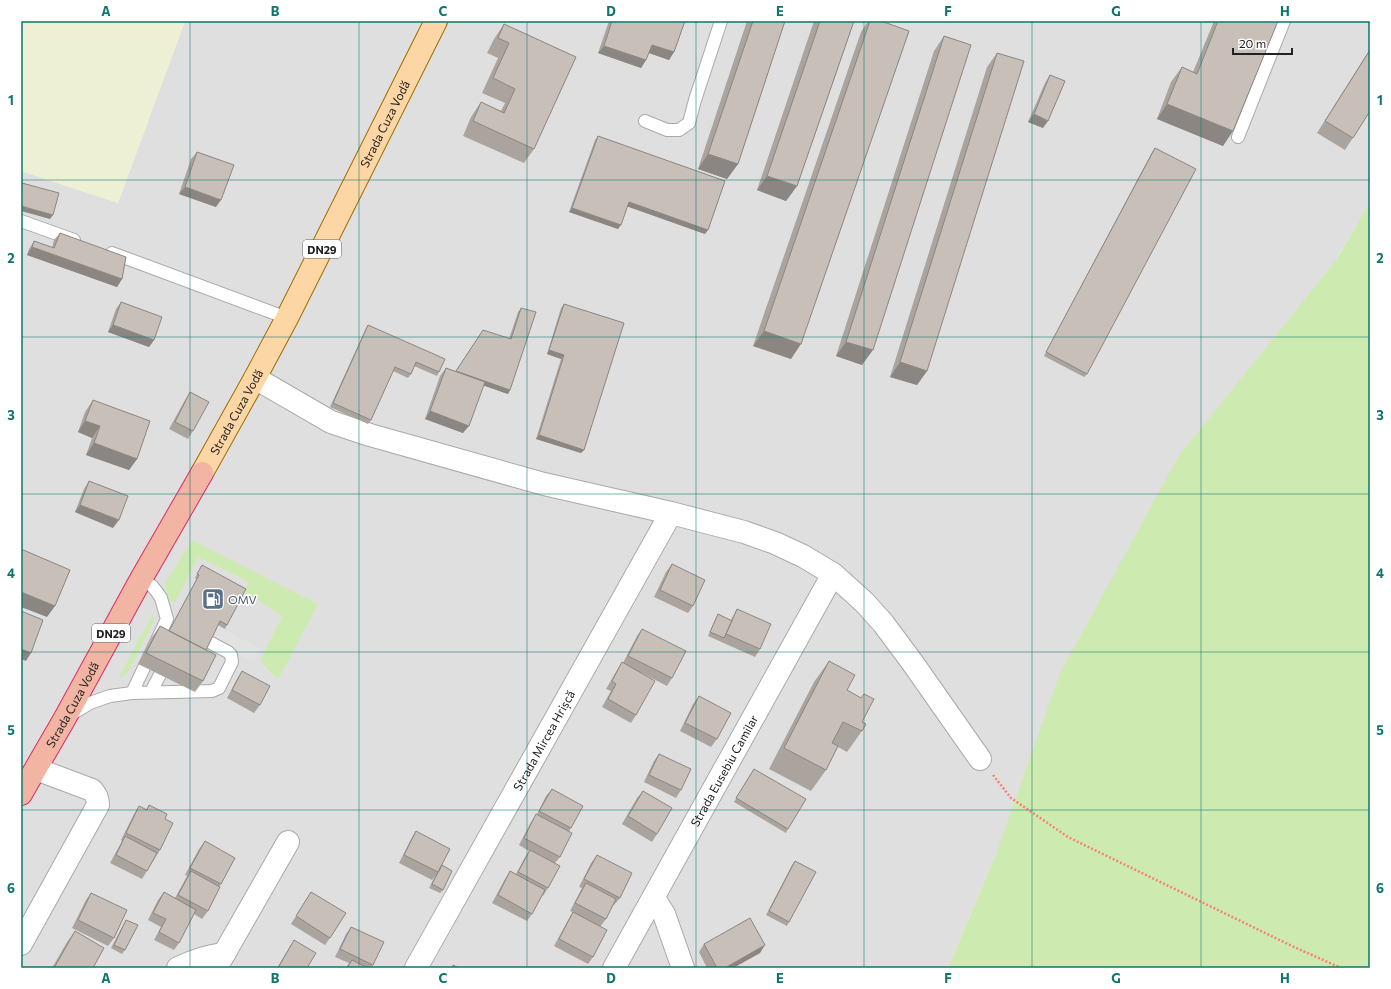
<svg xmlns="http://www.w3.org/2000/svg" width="1391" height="989" font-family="Commissioner,sans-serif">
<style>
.residential{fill:#e0dfdf}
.farmland{fill:#eef0d5}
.grass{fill:#cdebb0}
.parking{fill:#e2e2e2}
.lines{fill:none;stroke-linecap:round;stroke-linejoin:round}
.service-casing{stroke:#a9a9a9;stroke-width:14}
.minor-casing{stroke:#a9a9a9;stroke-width:24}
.primary-casing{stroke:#a06b00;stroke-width:24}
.trunk-casing{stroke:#dc2a67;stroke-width:24}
.path{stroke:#fa8072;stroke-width:2.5;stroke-dasharray:2 2;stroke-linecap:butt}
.service{stroke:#fff;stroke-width:12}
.minor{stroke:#fff;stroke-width:22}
.primary{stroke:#fcd6a4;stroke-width:22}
.trunk{stroke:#f2b4a3;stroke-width:22}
.wall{fill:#aba49e}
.shaded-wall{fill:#8b8681}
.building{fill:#c7bfb8;stroke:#8b8681}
.grid{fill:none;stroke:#0f766e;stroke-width:1;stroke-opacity:0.55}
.labels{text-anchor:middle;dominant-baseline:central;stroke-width:3;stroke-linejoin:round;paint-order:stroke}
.shield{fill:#fff;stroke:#646464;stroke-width:1}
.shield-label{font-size:11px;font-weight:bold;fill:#222}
.street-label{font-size:12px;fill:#222;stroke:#fff}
.service-label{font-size:12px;fill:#4e5e75;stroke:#fff;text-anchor:start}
.neatline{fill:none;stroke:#0f766e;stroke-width:1.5}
.grid-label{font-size:13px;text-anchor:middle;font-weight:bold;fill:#0f766e}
</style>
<rect width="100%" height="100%" fill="#f2efe9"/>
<path class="residential" d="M 185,21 L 1370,21 L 1370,201 L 996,854 L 948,968 L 21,968 L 21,171 L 118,203 Z"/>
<path class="farmland" d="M 21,21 L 185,21 L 118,203 L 21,171 Z"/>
<path class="grass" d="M 1370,201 L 1370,968 L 948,968 L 996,854 L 1060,673 L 1178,457 L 1337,259 Z
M 192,540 L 318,604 L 278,680 L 260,661 L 282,616 L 244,591 L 249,582 L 198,557 L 175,603 L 169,600 L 165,587 L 167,580 Z
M 153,613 L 154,621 L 128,672 L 126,674 L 119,677 Z"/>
<path class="parking" d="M 219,628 L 260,648 L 254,662 L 212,642 Z"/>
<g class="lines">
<g class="service-casing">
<path id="service" d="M 645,121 L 667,130 L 679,130 L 689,123 L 695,100 L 721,21
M 1238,137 L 1284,21
M 21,221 L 74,240
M 112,253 L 287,318
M 151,692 L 167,661
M 132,693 L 212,691 L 219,688 L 232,662 L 231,655 L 228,652 L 196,635
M 70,715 L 90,703 L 110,696 L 132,693 L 167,619 L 161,598 L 157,592 L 152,586 L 141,579"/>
</g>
<g class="minor-casing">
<g id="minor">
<path d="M 255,378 L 331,422 L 370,435 L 544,484 L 671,513 L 744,532 L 775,543 L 803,556 L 833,574 L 864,602 L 883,623 L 912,662 L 980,759"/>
<path d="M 654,898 L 664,914 L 683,968"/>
<path d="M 21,944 L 98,805 C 98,798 96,795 92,790 L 36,769"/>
<path d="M 178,968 C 193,961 207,956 224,954"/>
<path d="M 216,968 L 288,842"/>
<path id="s1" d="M 416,968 L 671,513"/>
<path id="s2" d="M 614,968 L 833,574"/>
</g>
</g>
<g class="primary-casing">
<g id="primary">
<path id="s3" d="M 202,473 L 255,378 L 287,318 L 436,21"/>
</g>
</g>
<g class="trunk-casing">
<g id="trunk">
<path id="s4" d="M 21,794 L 65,718 L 141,579 L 202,473"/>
</g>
</g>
<path class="path" d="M 993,775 L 1011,798 L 1068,837 L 1294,947 L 1341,968"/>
<use href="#service" class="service"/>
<use href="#minor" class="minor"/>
<use href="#primary" class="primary"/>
<use href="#trunk" class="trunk"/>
</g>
<path class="wall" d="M 609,21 L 685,21 L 674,52 L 669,60 L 649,53 L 646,60 L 641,68 L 598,53 Z
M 747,21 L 785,21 L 738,164 L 727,179 L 698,169 Z
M 814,21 L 854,21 L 797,186 L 786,201 L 757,190 Z
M 868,21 L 881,21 L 791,359 L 753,346 L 861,32 Z
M 1214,21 L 1278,21 L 1223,146 L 1157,119 L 1171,82 L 1182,67 L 1193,72 Z
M 504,24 L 534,149 L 524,163 L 463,136 L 471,117 L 481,102 L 501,111 L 505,103 L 482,93 L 498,58 L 487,53 L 494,39 Z
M 944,36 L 862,365 L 836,356 L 934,51 Z
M 1370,49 L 1370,111 L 1345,150 L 1317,133 Z
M 997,53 L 927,371 L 917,385 L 890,377 L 987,67 Z
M 1050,75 L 1043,128 L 1028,122 L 1045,83 Z
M 598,136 L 705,234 L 627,206 L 618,229 L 569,212 L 595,140 Z
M 1155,148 L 1087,374 L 1084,377 L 1044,356 L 1152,152 Z
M 197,152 L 216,207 L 179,194 L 191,159 Z
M 60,233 L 122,279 L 117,287 L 27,255 L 29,249 L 34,241 L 52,248 L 54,240 Z
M 121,302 L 154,340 L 149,347 L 108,332 L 116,309 Z
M 564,304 L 584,450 L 581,453 L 536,439 L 561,359 L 547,354 L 561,308 Z
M 521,308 L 510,390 L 508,394 L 483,385 L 463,433 L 425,419 L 440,376 L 446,368 L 455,372 L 483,330 L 509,339 L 518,312 Z
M 368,325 L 439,372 L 437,376 L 414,366 L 411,374 L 408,378 L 393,371 L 371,420 L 368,424 L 330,407 L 366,328 Z
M 190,392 L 193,431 L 188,439 L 169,429 L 185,400 Z
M 93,400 L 137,459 L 129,470 L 86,455 L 92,438 L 78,432 L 85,412 Z
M 89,481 L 113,528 L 75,512 L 84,489 Z
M 672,564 L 693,606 L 688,613 L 654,597 L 666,572 Z
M 202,565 L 227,625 L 225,629 L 218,625 L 206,650 L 203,681 L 195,692 L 138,664 L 152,637 L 160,626 L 169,631 L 197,579 L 195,578 Z
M 737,609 L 760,649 L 755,657 L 708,636 L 716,618 L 718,614 L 731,620 Z
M 642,629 L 672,678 L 667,686 L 642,673 L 636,715 L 631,723 L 602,707 L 611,691 L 606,689 L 617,670 L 622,662 L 623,663 L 637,636 Z
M 829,661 L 847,690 L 861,698 L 862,722 L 862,731 L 847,752 L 838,747 L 826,770 L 811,791 L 769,769 L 814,682 Z
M 242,671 L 260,705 L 254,713 L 227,698 L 237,679 Z
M 699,696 L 717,739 L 711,747 L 680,731 L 693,704 Z
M 659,754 L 681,790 L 676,798 L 644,782 L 654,761 Z
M 754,769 L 788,829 L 786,833 L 734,802 Z
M 552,789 L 571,828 L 569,831 L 560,857 L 555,863 L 548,888 L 543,896 L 542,895 L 532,914 L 527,921 L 492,903 L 505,879 L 510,871 L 516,874 L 525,857 L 529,851 L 519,845 L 531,822 L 537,814 L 546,796 Z
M 643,791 L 657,834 L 652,842 L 622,824 L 637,798 Z
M 149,805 L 165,819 L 160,850 L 142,879 L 110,863 L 122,841 L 121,840 L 134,814 L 139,806 L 146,810 Z
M 416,831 L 442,865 L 443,890 L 440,893 L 429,888 L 435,876 L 432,880 L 399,863 L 411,839 Z
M 205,841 L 221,884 L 208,911 L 202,919 L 194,914 L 179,943 L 174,950 L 154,940 L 161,927 L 148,920 L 158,900 L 164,892 L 175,898 L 187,876 L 185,875 L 199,849 Z
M 597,855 L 620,898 L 614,905 L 613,905 L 606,919 L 600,927 L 593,957 L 588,964 L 554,946 L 568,920 L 573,912 L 570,911 L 582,888 L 579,887 L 591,863 Z
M 795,861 L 789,922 L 787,926 L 766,915 L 792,865 Z
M 311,892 L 330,938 L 325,945 L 291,924 Z
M 91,893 L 114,938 L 108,946 L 72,928 L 86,900 Z
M 126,920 L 125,950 L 122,954 L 111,948 L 124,923 Z
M 351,927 L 373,965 L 371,968 L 346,968 L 349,963 L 335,957 L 346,934 Z
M 75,931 L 93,968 L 52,968 L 67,942 Z
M 294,940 L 307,968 L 277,968 L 289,948 Z
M 704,944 L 760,953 L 733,968 L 707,968 L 699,952 Z"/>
<path class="shaded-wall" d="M 652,45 L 674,52 L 669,60 L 646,52 Z
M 604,46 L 646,60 L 641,68 L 598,53 Z
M 1167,104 L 1233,131 L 1223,146 L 1157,119 Z
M 1034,114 L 1048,121 L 1043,128 L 1028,122 Z
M 708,154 L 738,164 L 727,179 L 698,169 Z
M 767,176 L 797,186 L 786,201 L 757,190 Z
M 185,187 L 221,200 L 216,207 L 179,194 Z
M 629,202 L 708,230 L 705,234 L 626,206 Z
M 21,206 L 53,215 L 50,219 L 21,211 Z
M 572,208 L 621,225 L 618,229 L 569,212 Z
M 32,247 L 122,279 L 117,287 L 27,255 Z
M 113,325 L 154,340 L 149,347 L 108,332 Z
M 764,331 L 801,344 L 791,359 L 753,346 Z
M 846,342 L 873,350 L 862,365 L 836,356 Z
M 549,350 L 564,355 L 561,359 L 547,354 Z
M 900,362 L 927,371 L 917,385 L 890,377 Z
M 456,371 L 510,390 L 508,394 L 453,375 Z
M 430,411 L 469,426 L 463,433 L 425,419 Z
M 85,421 L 100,426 L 92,438 L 78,432 Z
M 539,435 L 584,450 L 581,453 L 536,439 Z
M 94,443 L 137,459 L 129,470 L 86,455 Z
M 80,505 L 119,520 L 113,528 L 75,512 Z
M 21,592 L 55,606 L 47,617 L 21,607 Z
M 21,649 L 31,653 L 26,661 L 21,659 Z
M 765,945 L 760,953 L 733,968 L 725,968 Z"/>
<path class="building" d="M 612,21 L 685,21 L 674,52 L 652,45 L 646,60 L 604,46 Z
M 753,21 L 785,21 L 738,164 L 708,154 Z
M 820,21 L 854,21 L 797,186 L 767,176 Z
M 870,21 L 881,21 L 909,31 L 801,344 L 764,331 Z
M 1218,21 L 1278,21 L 1233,131 L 1167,104 L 1182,67 L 1197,74 Z
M 504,24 L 576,57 L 534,149 L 473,121 L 481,102 L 504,113 L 515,89 L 493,78 L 509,43 L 498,38 Z
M 944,36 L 971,45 L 873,350 L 846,342 Z
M 1370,50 L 1370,111 L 1353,138 L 1325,121 Z
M 997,53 L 1024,61 L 927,371 L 900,362 Z
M 1050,75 L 1065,81 L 1048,121 L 1034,114 Z
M 598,136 L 725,181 L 708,230 L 629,202 L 621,225 L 572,208 Z
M 1155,148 L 1196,169 L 1087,374 L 1046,352 Z
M 197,152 L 234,165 L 221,200 L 185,187 Z
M 21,180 L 22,183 L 59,193 L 53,215 L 21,206 Z
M 60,233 L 126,257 L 122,279 L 32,247 L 34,241 L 54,248 Z
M 121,302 L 162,317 L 154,340 L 113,325 Z
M 564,304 L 624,323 L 584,450 L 539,435 L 564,355 L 549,350 Z
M 521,308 L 536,312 L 510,390 L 456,371 L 483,330 L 511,339 Z
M 368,325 L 445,359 L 439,372 L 416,362 L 411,374 L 395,367 L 371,420 L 333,403 Z
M 446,368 L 485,382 L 469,426 L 430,411 Z
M 190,392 L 209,402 L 193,431 L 175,422 Z
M 93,400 L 150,421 L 137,459 L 94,443 L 100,426 L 85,421 Z
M 89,481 L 128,496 L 119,520 L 80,505 Z
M 21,549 L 70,570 L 55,606 L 21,592 Z
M 672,564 L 705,580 L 693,606 L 660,590 Z
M 202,565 L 246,589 L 227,625 L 220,621 L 206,650 L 169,631 L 199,575 L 197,574 Z
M 737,609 L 771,624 L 760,649 L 726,634 Z
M 21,611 L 43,620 L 31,653 L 21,649 Z
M 718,614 L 732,621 L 724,638 L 710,632 Z
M 160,626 L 216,655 L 203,681 L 146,653 Z
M 642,629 L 686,651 L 672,678 L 628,656 Z
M 829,661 L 855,675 L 847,690 L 861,698 L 864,694 L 874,699 L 862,722 L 866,724 L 862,731 L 843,722 L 832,743 L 838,746 L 826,770 L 784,748 Z
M 622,662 L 655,681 L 636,715 L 608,699 L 616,684 L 612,681 Z
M 242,671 L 270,686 L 260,705 L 232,690 Z
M 699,696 L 731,713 L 717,739 L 685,723 Z
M 659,754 L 691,769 L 681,790 L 649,775 Z
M 754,769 L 806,799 L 788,829 L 736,798 Z
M 552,789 L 583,806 L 571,828 L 539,811 Z
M 643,791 L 672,808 L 657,834 L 628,816 Z
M 149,805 L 167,814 L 165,819 L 173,823 L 160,850 L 126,833 L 139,806 L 147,810 Z
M 536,814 L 572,833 L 560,857 L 524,838 Z
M 416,831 L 450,849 L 438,872 L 404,855 Z
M 125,836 L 157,853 L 147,871 L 116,855 Z
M 205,841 L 235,858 L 221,884 L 190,868 Z
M 530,850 L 560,866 L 548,888 L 518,872 Z
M 597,855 L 632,873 L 620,898 L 584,879 Z
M 795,861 L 816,872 L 789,922 L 769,911 Z
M 442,865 L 452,871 L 443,890 L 432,884 Z
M 191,871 L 220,887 L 208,911 L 178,895 Z
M 510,871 L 545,890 L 532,914 L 498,895 Z
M 586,883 L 616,899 L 606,919 L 575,903 Z
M 164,892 L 196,910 L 179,943 L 159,932 L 166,919 L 153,913 Z
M 311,892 L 346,913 L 330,938 L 296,916 Z
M 91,893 L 127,910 L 114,938 L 78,920 Z
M 573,912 L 607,930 L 593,957 L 559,939 Z
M 750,918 L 765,945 L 725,968 L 717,968 L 704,944 Z
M 126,920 L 138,925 L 125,950 L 114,945 Z
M 351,927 L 384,942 L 373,965 L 340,949 Z
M 75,931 L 104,948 L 93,968 L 54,968 Z
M 294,940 L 316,953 L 307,968 L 278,968 Z
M 352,960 L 368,968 L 347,968 Z
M 453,965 L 459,968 L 452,968 Z"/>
<path class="grid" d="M 190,21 L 190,968M 359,21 L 359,968M 527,21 L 527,968M 696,21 L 696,968M 864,21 L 864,968M 1032,21 L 1032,968M 1201,21 L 1201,968M 21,180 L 1370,180M 21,337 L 1370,337M 21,494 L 1370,494M 21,652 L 1370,652M 21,810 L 1370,810"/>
<defs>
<g id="fuel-square" transform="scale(1.15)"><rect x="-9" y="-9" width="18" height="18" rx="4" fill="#5c6f8a" stroke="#fff"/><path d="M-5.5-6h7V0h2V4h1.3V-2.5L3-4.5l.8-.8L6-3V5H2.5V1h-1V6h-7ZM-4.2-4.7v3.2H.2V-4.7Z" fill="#fff"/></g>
</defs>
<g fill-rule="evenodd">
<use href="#fuel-square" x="213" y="599"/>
</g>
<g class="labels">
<g class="shield">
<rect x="303" y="240" width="38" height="18" rx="3"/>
<rect x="92" y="624" width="38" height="18" rx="3"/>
</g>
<g class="shield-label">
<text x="322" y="249">DN29</text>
<text x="111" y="633">DN29</text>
</g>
<g class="street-label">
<text stroke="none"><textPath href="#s3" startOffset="394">Strada Cuza Vodă</textPath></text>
<text stroke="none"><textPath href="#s3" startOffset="70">Strada Cuza Vodă</textPath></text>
<text stroke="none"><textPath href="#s4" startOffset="103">Strada Cuza Vodă</textPath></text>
<text stroke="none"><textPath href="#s1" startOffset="261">Strada Mircea Hrișcă</textPath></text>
<text stroke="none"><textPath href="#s2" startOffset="226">Strada Eusebiu Camilar</textPath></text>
</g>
<g class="service-label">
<text x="228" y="599">OMV</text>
</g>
</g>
<rect width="1391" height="989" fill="none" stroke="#ffffff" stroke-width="44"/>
<path d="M1233 48v6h59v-6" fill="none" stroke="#222222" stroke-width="2"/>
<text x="1239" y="48" font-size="12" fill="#222222" stroke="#ffffff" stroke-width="3" paint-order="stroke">20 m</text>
<rect x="22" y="22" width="1347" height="945" class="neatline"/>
<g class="grid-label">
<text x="106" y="16">A</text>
<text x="275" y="16">B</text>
<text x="443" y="16">C</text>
<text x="611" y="16">D</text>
<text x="780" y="16">E</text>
<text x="948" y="16">F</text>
<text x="1116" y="16">G</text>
<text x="1285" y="16">H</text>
<text x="11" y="105">1</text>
<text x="1380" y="105">1</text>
<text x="11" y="263">2</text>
<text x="1380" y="263">2</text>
<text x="11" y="420">3</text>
<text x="1380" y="420">3</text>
<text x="11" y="578">4</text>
<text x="1380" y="578">4</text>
<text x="11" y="735">5</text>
<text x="1380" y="735">5</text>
<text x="11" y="893">6</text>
<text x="1380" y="893">6</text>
<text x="106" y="983">A</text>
<text x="275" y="983">B</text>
<text x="443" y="983">C</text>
<text x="611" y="983">D</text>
<text x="780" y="983">E</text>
<text x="948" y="983">F</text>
<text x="1116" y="983">G</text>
<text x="1285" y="983">H</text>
</g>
</svg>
